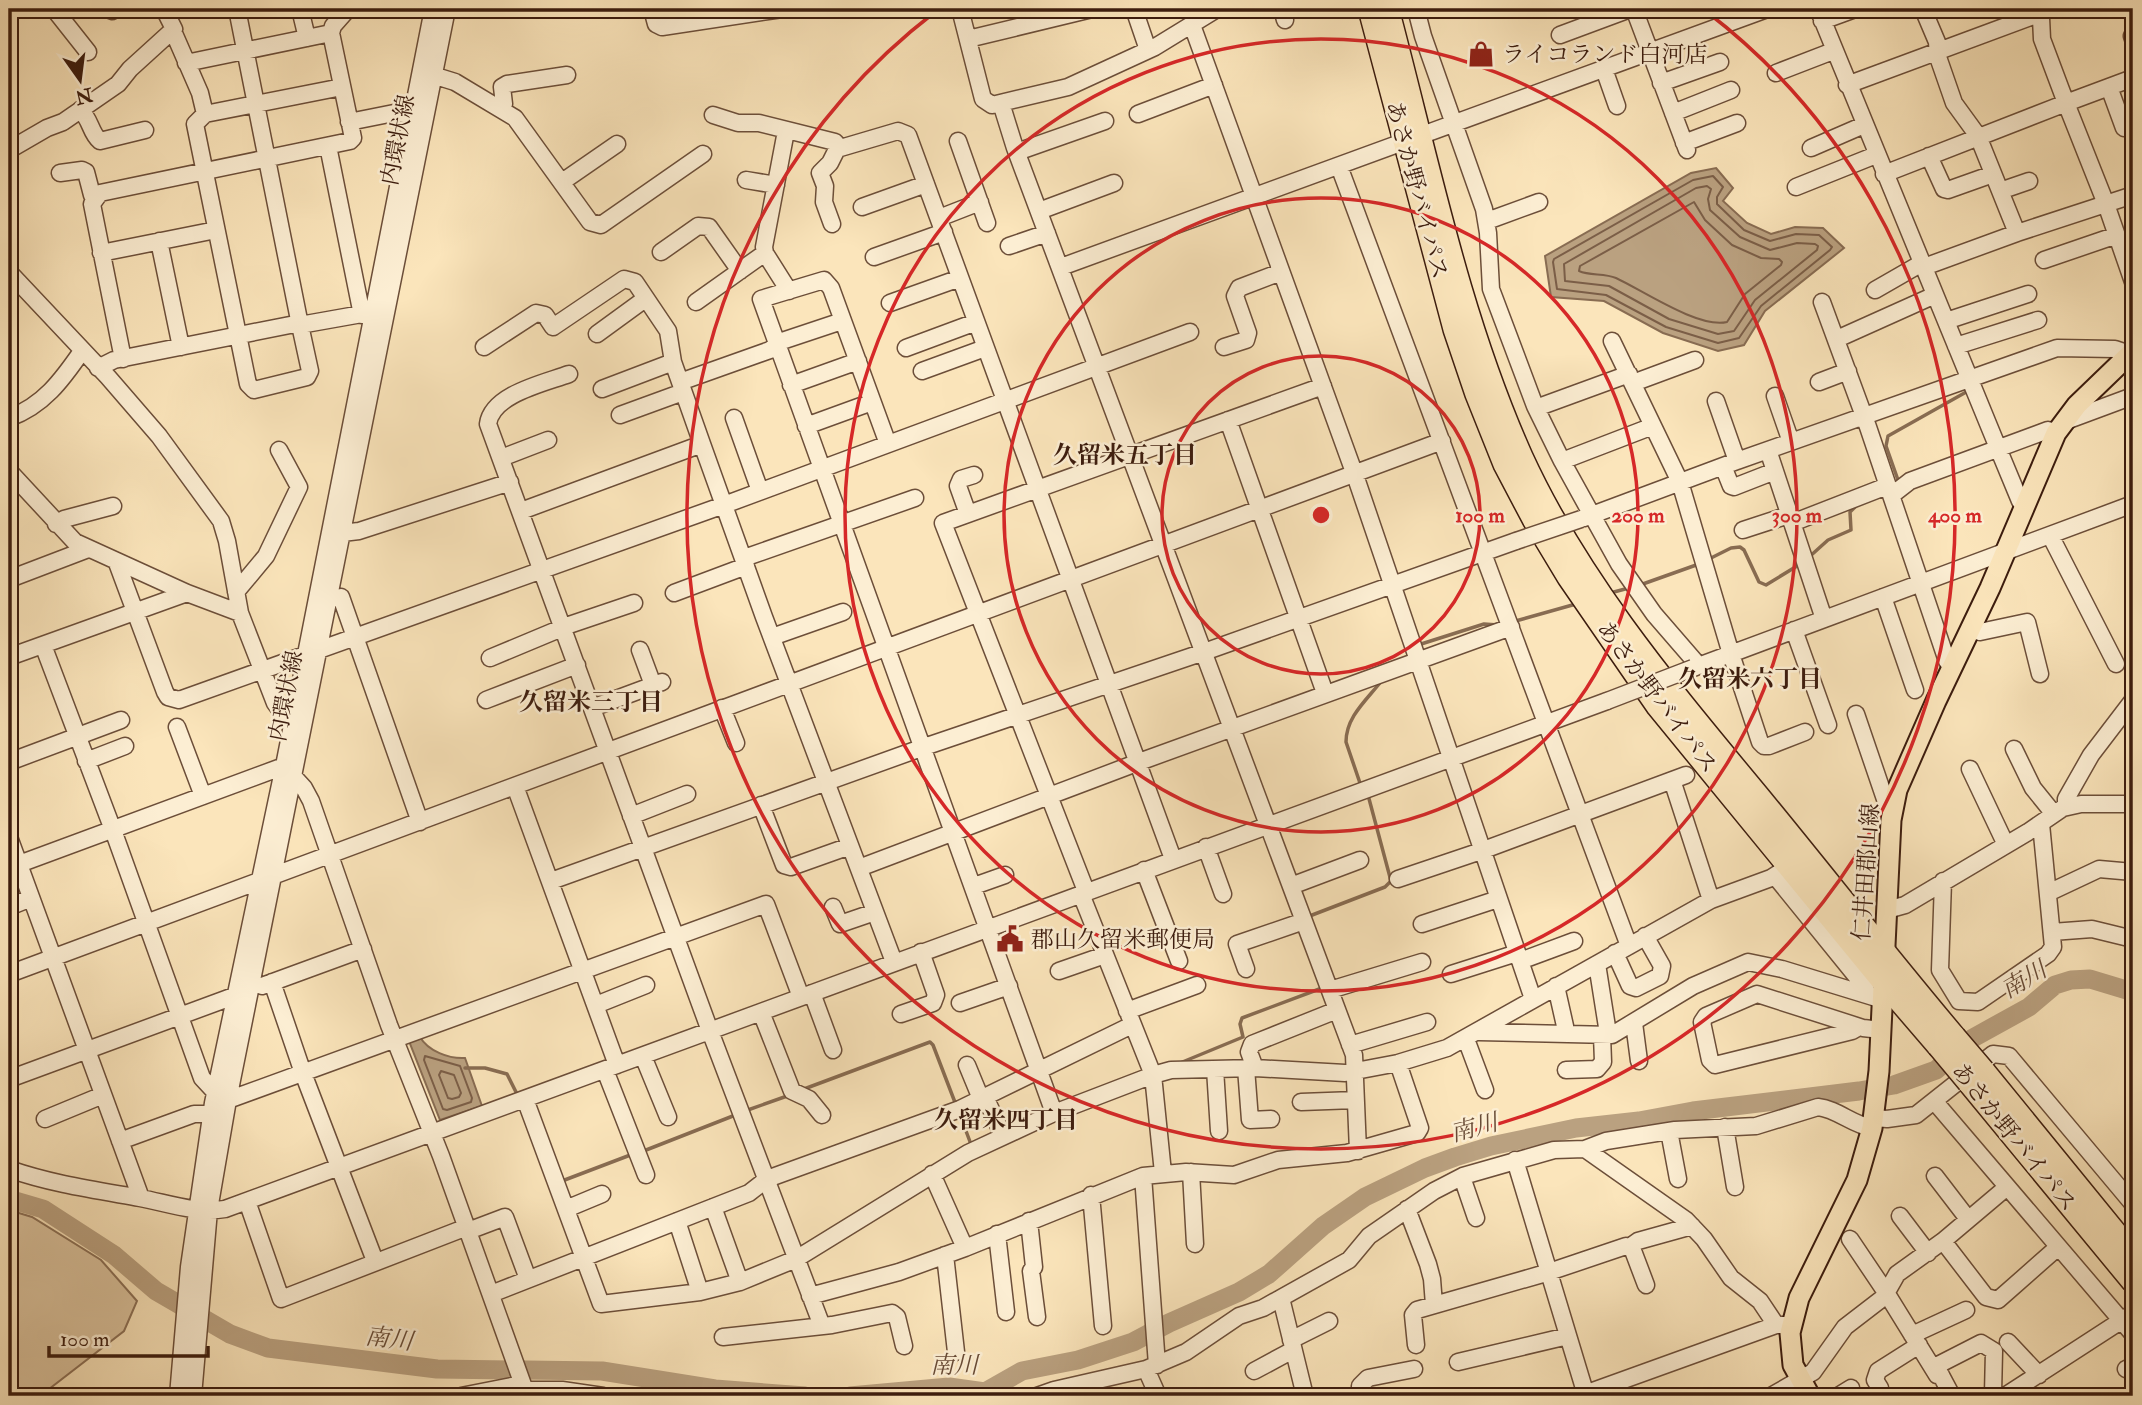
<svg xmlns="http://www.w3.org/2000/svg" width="2142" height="1405" font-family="'IM FELL Double Pica','Noto Serif JP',serif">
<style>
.green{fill:#dbc39e;stroke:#8c7056;stroke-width:2}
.water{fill:#baa180;stroke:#886c52;stroke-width:2}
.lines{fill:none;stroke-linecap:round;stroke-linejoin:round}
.shore{stroke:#7b5e47;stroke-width:2}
.stream{stroke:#886c52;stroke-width:3.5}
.river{stroke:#baa180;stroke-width:19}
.minor-casing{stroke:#6c4e39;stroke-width:19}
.major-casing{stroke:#3c1c0e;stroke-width:23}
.highway-casing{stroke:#3c1c0e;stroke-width:26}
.minor{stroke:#fceed3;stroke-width:16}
.major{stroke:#fbe5bb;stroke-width:19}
.highway{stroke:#fbe5bb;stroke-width:23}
.minor-bridge-casing{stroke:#6c4e39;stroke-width:19;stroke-linecap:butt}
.highway-bridge-casing{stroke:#3c1c0e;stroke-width:26;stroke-linecap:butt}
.minor-bridge{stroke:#fceed3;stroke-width:16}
.highway-bridge{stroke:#fbe5bb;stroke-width:23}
.ring{fill:none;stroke:#d62828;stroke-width:3.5}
.labels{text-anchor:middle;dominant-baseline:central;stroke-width:5;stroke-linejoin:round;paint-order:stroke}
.poi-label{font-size:23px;fill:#3c1c0e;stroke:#fceed3;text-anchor:start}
.street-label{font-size:23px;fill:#3c1c0e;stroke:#fceed3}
.neighbourhood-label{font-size:24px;font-weight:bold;fill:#3c1c0e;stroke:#fceed3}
.water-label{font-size:24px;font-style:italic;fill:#684b36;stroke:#fceed3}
.centre{fill:#d62828;stroke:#fceed3;stroke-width:3.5}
.ring-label{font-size:21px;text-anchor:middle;font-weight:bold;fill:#d62828;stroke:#fceed3;stroke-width:5;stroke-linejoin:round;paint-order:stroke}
</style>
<rect width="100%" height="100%" fill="#fbe5bb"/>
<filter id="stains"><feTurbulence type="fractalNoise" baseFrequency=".00286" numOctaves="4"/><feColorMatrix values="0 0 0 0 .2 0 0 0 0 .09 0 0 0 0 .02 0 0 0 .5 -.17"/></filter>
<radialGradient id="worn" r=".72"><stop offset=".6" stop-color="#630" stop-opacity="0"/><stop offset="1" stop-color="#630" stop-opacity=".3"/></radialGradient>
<path class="green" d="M 9,1210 L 32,1217 L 101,1260 L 137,1301 L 124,1331 L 40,1396 L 9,1396 Z"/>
<path class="water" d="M 1716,168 L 1733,188 L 1723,201 L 1747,223 L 1771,234 L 1795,227 L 1823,228 L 1844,248 L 1765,311 L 1744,345 L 1718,351 L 1663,333 L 1604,301 L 1551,297 L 1545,256 L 1691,173 Z
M 420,1037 C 428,1051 449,1059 465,1058 L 482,1106 L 440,1120 L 409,1041 Z"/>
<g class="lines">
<path class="shore" d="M 1713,176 L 1723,187 L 1717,197 L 1717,204 L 1744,230 L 1770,241 L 1796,234 L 1819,235 L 1832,247 L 1830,250 L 1761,306 L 1739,338 L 1718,343 L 1666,327 L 1606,295 L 1557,289 L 1553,262 L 1554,259 L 1693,180 Z
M 1707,186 L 1711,189 L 1708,199 L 1710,210 L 1740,237 L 1770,250 L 1797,243 L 1815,244 L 1818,246 L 1817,250 L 1755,300 L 1734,331 L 1718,334 L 1669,319 L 1609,286 L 1565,281 L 1564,264 L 1696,188 Z
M 1694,202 L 1705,220 L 1732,245 L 1761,258 L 1779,259 L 1782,262 L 1781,265 L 1745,294 L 1727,322 C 1699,329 1642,290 1616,278 C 1604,273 1590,276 1579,271 L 1580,266 Z
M 425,1056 L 460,1066 L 472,1098 L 471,1102 L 447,1110 L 443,1109 L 424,1060 Z
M 441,1071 L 454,1075 L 461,1093 L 459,1097 L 452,1099 L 448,1098 L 439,1075 Z"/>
<path class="stream" d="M 1895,483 L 1898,480 L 1886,446 L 1888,436 L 1968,391
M 1808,558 L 1828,540 L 1851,530 L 1850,512 L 1856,506
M 1709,559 L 1731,548 L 1740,547 L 1744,550 L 1759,582 L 1766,585 L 1802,563
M 1640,585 L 1699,564
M 1610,593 L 1629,588
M 1512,622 L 1576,604
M 1418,645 L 1484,624 L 1498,625
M 1361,786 L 1346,742 C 1346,716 1368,699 1383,679
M 1307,917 L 1385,887 L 1391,881 L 1368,795
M 1180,1063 L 1243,1037 L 1240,1024 L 1242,1018 L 1322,988
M 465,1068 L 485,1068 L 507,1074 L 519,1098
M 804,1089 L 930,1042 L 933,1045 L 956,1105
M 745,1111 L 790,1095
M 960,1115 L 972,1147
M 641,1152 L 738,1114
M 562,1181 L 633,1154"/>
<path class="river" d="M 9,1199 L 43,1209 L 114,1255 L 156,1291 L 230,1334 L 268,1348 L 437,1369 L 602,1371 L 715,1389 L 805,1396
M 850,1396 L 949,1387 L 985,1392 L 1022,1371 L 1078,1360 L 1133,1342 L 1169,1323 L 1239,1292 L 1269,1274 L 1323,1226 L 1365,1197 L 1425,1168 L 1455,1157 L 1491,1146 L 1576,1128 L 1639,1121 L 1693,1111 L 1859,1091 L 1894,1085 L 1936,1070 L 1973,1038 L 2029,1007 L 2055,985 L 2071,980 L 2090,979 L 2133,992"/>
<g class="minor-casing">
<path id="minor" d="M 54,9 L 88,52
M 237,9 L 300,325 L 373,312
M 300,9 L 307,38
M 652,9 L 656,24 L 662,27 L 782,9
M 960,9 L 983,99 L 992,105 L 1068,87 L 1155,47 L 1217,9
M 1134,9 L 1148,50
M 1282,9 L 1285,20
M 1416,9 L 1423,36 L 1484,209 L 1488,233 L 1491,289 L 1535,406 L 1562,461 L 1619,564 L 1654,614 L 1699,666
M 1634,9 L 1687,150
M 1818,9 L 1998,448 L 2020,501 L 2025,505
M 1923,9 L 1937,42 L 1938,57 L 1954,103 L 1978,136 L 2017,233 L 1924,267
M 112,11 L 115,9
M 1822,21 L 1855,9
M 1192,25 L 1355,475 L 1533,999
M 173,31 L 200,93 L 205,114
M 1560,35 L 1630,9
M 2132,36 L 2133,39
M 968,39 L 1092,9
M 186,63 L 331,33 L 333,26 L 348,9
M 1604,69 L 1617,106
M 426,73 L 455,82 L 515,118 L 590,222 L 601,225 L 703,154
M 1776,73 L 1833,51
M 1661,83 L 1720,62
M 1847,85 L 2036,15 L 2041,18 L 2042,39 L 2066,103 L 2133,78
M 2109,87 L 2124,128
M 1001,103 L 1015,148 L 1354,1055 L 1358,1151
M 501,109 L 504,104 L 502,87 L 507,84 L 567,75
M 80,110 C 91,119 90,133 100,141 L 145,130
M 1673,113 L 1731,90
M 1138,114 L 1214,85
M 713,115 L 738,123 L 759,123 L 835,142 L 839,147
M 349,122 L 394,113 L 412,114
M 786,131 L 764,247 L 765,253 L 789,291
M 958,141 L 987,223
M 1684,143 L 1737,123
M 328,146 L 362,315
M 1811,148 L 1864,125
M 9,150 L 47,128 L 63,122 L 118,84 L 130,69 L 174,29 L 164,9
M 1017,152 L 1105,121
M 1929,156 L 1944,189 L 1948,190 L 1993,174
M 1339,166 L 1629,946
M 60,173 L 82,170 L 86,172 L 92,195 L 95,199
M 1884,174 L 2066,103 L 2106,204 L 2133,282
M 746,180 L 776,185
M 562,182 L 617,144
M 1796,187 L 1876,155
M 2000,191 L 2029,181
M 862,207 L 926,184
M 1039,211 L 1114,183
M 939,218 L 980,202
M 1487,221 L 1539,202
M 832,224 L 824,202 L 825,186 L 820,173 L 830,163 L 837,149 L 898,131 L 908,135 L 1173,859
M 2017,233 L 2133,195
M 159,241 L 181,347
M 1009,246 L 1047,233
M 661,252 L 698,226 L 709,227 L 740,271
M 101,253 L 216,230
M 874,257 L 944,232
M 2044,260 L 2117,235
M 1061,267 L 1767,9
M 9,272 L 108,377 L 159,436 L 221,521 L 227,541 L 240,613 L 275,703 L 283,714 L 293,719
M 1875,290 L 1922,263
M 696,302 L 765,253
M 1822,302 L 1868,427 L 1947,661 L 1952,667
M 890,303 L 960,278
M 1946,321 L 2028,294
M 597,334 L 645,299
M 1837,339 L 1935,295
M 1612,341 L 1680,482 L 1731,654 L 1760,742 L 1764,746 L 1769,746 L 1805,732
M 1956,346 L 2038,320
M 484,347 L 536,313 L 545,315 L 553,327 L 624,279 L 635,282 L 668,331 L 673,362 L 702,444 L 764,617 L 894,962
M 1224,347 L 1246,340 L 1248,333 L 1235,296 L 1239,288 L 1281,272
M 906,348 L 976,322
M 123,359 L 92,204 L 100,193 L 350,141 L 353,138 L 331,33
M 98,368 L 114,360 L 290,325 L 300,325 L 310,371 L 307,377 L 254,390 L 248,384 L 195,124 L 205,114 L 342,87
M 922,371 L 985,348
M 569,374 C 545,383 492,394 488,424 L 710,1031 L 822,1326
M 680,382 L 770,350 L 782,341 L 842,321
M 1819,382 L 1848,371
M 1633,383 L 1695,360
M 791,385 L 858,361
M 602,389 L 673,362
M 1775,396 L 1791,442
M 1716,401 L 1737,461
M 1536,408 L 1629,374
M 620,415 L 683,392
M 9,418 C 43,406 62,380 82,351
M 734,418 L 760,491
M 1228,420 L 1325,693
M 2063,422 L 2133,396
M 806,426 L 872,402
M 888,444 L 831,288 L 824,280 L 761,299 L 1054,1113
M 1768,450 L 1824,619
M 501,458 L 548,440
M 1562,461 L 1653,426
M 1723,466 L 1731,486 L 1734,487 L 1775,471
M 9,471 L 75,542 L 187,593 L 240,613
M 1892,495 L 1910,481 L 2048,430 L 2056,433
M 521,511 L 702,444
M 968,514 L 958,486 L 961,479 L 974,475
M 1584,518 L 1734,462 L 2057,348 L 2115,349 L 2130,354
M 1792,523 L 1887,486
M 56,524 L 64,519 L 113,506
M 1743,530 L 1789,515
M 342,533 L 359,531 L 510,482
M 2050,535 L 2116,664
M 744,558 L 915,498
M 117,563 L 165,692 L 168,697 L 179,700 L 724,505 L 1190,332
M 12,578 L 88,549
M 236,592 L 266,556 L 299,487 L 279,450
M 674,593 L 746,566
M 341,597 L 420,822
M 1883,597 L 1915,690
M 1970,628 L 1980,632 L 2027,622 L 2040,674
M 1794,630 L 1828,725
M 772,637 L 843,612
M 43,645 L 113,830 L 202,1078 L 215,1092
M 640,650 L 653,685
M 9,657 L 187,593
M 490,658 L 569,625 L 634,603
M 1693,668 L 2133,504
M 486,700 L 577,665
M 592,708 L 662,682
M 722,708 L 736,743
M 1856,714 L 1887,805 L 1892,811
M 177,727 L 203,796
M 2014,749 L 2033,788 L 2054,814
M 86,761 L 125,746
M 9,762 L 121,720
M 1970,769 L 2006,845
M 293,776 L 304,788 L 311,801 L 389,1025 L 441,1156 L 527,1396
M 1672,780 L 1711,900
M 515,786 L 617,1065
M 761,805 L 784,865 L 791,867 L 850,846
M 2066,807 L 2066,799 L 2091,755 L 2133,700
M 631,816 L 687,794
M 9,837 L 141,1198
M 1206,847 L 1223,894
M 11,867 L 284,766
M 859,868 L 1139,762 L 1511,627
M 1144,870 L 1179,961
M 1775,876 L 1865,987 L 1868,995
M 1398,879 L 1481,851 L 1686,775
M 551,881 L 924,747 L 1204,652 L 1516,541
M 1943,881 L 1940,970 L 1959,1001 L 1978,1002 L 2048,954 L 2053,947 L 2041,824
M 974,886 L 1005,875
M 1291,886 L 1360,860
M 1086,891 L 943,523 L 1323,386
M 2048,893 L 2099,869 L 2133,872
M 1081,894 L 1153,1075 L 1163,1173
M 9,907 L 31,898
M 833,907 L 840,924 L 875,912
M 1887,910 L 1905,905 L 2028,832 L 2063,808 L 2081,804 L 2133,804
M 1422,924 L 1498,899
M 2052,932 L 2092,929 L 2133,939
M 1615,953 L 1630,986 L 1636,988 L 1660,976 L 1662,966 L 1645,936
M 1520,961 L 1574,941
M 1597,964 L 1607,1027
M 1246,969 L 1237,944 L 1304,921
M 1059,971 L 1105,955
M 9,974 L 1442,441
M 1451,974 L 1517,953
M 272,982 L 303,1073 L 375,1261
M 262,986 L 363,949
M 1556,986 L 1565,1026
M 1330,990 L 1422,962
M 812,993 L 833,1050
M 960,1003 L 1009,986
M 596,1005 L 646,985
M 1127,1011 L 1197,985
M 761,1012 L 792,1091 L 809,1099 L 822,1115
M 901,1014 L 933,1003 L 936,995 L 921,952
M 1634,1023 L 1639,1061
M 1859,1027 L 1852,1031 L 1715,1065 L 1710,1060 L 1702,1022 L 1706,1016 L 1757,994 L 1863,1028 L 1881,1030
M 1479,1032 L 1612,1035 L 1693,986 L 1748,962 L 1782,969 L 1883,1000
M 1466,1039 L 1485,1090
M 1350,1045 L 1427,1022
M 643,1056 L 668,1117
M 967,1065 L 981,1099
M 1246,1068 L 1250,1120 L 1271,1119
M 1255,1068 L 1249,1052 L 1252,1044 L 1337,1010
M 1215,1069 L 1219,1131
M 605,1070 L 646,1175
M 1566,1070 L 1597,1069 L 1603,1062 L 1602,1035
M 9,1079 L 234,996
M 985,1097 L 1001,1131
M 525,1099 L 601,1304 L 700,1292 L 740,1282 L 796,1259 L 968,1153 L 1054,1113 L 1153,1075 L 1171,1070 L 1255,1068 L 1345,1073 L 1398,1063 L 1447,1048 L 1711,900 L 1771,878 L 1790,866
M 228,1100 L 766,904 L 801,997
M 1301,1102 L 1355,1100
M 1935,1102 L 2133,1334
M 1874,1118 L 1887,1119 L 1916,1115 L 1993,1054 L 2009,1056 L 2133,1204
M 45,1119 L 103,1095
M 1725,1127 L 1735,1187
M 1669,1131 L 1678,1179
M 120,1141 L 194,1114 L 211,1114
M 1585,1149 L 1686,1220 L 1704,1239 L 1731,1278 L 1760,1301 L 1776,1325
M 1515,1160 L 1586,1395
M 9,1169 C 52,1184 95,1190 140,1198 C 167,1203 197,1214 225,1209 L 1607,701
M 1191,1172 L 1195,1244
M 932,1174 L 965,1248
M 1143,1176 L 1157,1365
M 1935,1176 L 1968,1219
M 1462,1177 L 1476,1218
M 1091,1195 L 1103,1326
M 247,1201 L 281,1299 L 467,1227
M 713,1207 L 740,1282
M 566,1209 L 602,1194
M 1407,1209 L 1428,1264 L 1432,1279 L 1434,1305
M 1900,1216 L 1928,1253
M 677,1221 L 700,1292
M 1029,1221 L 1034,1267 L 1031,1271 L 1037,1317
M 468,1231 L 505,1217 L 528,1279
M 997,1234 L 1006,1312
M 1850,1239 L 1887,1294 L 1937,1375 L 1941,1375
M 1943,1241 L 1986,1297 L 1998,1300 L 2057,1248
M 1631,1246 L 1638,1241 L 1692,1226
M 945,1255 L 956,1352
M 491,1294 L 749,1193 L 767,1179 L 960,1109 L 1132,1025
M 810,1296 L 899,1272 L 965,1248 L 1143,1176 L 1186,1172 L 1234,1175 L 1278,1160 L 1347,1153 L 1417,1133 L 1420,1128 L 1398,1063
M 1281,1298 L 1305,1396
M 1912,1335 L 1966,1310
M 723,1337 L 832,1325 L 892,1313 L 897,1317 L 904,1346
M 1291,1340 L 1329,1321
M 2008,1342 L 2039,1375
M 1416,1345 L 1413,1315 L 1417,1310 L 1546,1273 L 1626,1246 L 1632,1248 L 1646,1285
M 1458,1362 L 1568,1336
M 1146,1369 L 1158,1396
M 2126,1369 L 2133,1367
M 1254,1371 L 1293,1350
M 1880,1388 L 1875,1380 L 1878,1371 L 1919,1345
M 524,1390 L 562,1390 L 603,1396
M 178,1396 L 189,1267 L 213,1103 L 284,766 L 433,9
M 193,1396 L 209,1210 L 228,1100 L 447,9
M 461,1396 L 522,1384
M 1037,1396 L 1054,1390 L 1146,1369 L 1186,1352 L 1239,1316 L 1263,1308 L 1349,1260 L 1369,1236 L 1434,1191 L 1463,1176 L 1554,1150 L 1585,1149 L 1606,1141 L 1675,1130 L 1756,1126 L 1818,1107 C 1837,1109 1853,1125 1872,1128
M 1361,1396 L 1360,1386 L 1368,1378 L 1414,1369
M 1579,1396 L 1776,1325 L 1785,1325
M 1771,1396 L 1813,1372 L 1845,1327 L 1884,1297 L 1897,1274 L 1943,1241 L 2007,1187
M 1838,1396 L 1851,1388
M 1952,1396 L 1936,1366 L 1981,1343 L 1994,1351 L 1993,1394
M 2005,1396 L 2133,1313"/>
</g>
<g class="major-casing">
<path id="major" d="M 1810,1396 L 1793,1365 L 1790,1333 L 1799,1298 L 1857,1180 L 1872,1128 L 1879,1071 L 1891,820 L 1897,790 L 1936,701 L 1990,588 L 2056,433 L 2077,405 L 2133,351"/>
</g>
<g class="highway-casing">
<path id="highway" d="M 1370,9 L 1455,329 L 1477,394 L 1505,464 L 1534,519 L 1569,577 L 1658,706 L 1884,982 L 1939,1046
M 1387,9 C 1427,159 1457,314 1521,457 C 1580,586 1675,696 1765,805 C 1828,882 1890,961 1954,1037
M 1983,1071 L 2133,1255
M 1969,1082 L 2133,1281"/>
</g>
<use href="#minor" class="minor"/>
<use href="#major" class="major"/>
<use href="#highway" class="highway"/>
<g class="minor-bridge-casing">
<path id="minor-bridge" d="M 1516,541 L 1581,519
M 1607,701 L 1693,668"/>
</g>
<g class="highway-bridge-casing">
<path id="highway-bridge" d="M 1954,1037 L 1983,1071
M 1939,1046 L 1969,1082"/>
</g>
<use href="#minor-bridge" class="minor-bridge"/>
<use href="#highway-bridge" class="highway-bridge"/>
</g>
<g class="ring">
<circle cx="1321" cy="515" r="159"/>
<circle cx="1321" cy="515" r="317"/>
<circle cx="1321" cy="515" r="476"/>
<path d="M1707 12A634 634 0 1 1 935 12"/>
</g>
<defs>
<g id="shop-bare" transform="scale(2.1)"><path d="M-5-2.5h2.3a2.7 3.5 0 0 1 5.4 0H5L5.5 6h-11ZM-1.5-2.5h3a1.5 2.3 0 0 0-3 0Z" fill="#8f2418" stroke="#fceed3" stroke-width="2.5" paint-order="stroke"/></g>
<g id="civic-bare" transform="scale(2.1)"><path d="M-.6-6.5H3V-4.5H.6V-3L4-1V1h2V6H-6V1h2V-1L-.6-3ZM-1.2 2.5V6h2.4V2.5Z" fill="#8f2418" stroke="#fceed3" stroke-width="2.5" paint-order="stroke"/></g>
</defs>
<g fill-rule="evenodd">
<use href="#shop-bare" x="1481" y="54"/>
<use href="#civic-bare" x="1010" y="939"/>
</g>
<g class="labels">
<g class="poi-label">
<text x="1502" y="54">ライコランド白河店</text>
<text x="1031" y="939">郡山久留米郵便局</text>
</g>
<g class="street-label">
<text transform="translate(398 140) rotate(-79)">内環状線</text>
<text transform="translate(1417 190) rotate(75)">あさか野バイパス</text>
<text transform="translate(286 696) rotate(-79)">内環状線</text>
<text transform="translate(1657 697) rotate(53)">あさか野バイパス</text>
<text transform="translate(1866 872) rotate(-86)">仁井田郡山線</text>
<text transform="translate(2014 1137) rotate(51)">あさか野バイパス</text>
</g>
<g class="neighbourhood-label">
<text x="1125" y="455">久留米五丁目</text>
<text x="1750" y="679">久留米六丁目</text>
<text x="591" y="702">久留米三丁目</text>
<text x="1006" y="1120">久留米四丁目</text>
</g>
<g class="water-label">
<text transform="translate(2024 980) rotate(-31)">南川</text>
<text transform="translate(1474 1128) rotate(-15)">南川</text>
<text transform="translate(389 1339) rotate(7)">南川</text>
<text x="954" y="1365">南川</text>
</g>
</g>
<circle cx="1321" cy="515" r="10" class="centre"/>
<g class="ring-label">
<text x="1480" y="522">100 m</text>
<text x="1638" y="522">200 m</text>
<text x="1797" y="522">300 m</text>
<text x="1955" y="522">400 m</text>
</g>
<rect width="2142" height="1405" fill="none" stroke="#fbe5bb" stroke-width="35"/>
<rect x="10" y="10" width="2121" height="1384" fill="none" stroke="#3c1c0e" stroke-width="3.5"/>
<rect x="18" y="18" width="2107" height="1370" fill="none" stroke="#3c1c0e" stroke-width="2"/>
<g transform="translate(80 80) rotate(166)" stroke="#fceed3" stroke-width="5" paint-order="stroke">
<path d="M0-5L12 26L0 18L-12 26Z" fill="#3c1c0e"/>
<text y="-10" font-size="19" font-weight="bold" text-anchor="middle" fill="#3c1c0e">N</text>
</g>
<path d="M49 1346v10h159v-10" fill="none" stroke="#3c1c0e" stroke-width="3.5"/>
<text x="60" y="1346" font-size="21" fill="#3c1c0e" stroke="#fceed3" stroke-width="5" paint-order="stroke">100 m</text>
<rect width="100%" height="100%" filter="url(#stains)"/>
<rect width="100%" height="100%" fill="url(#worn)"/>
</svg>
